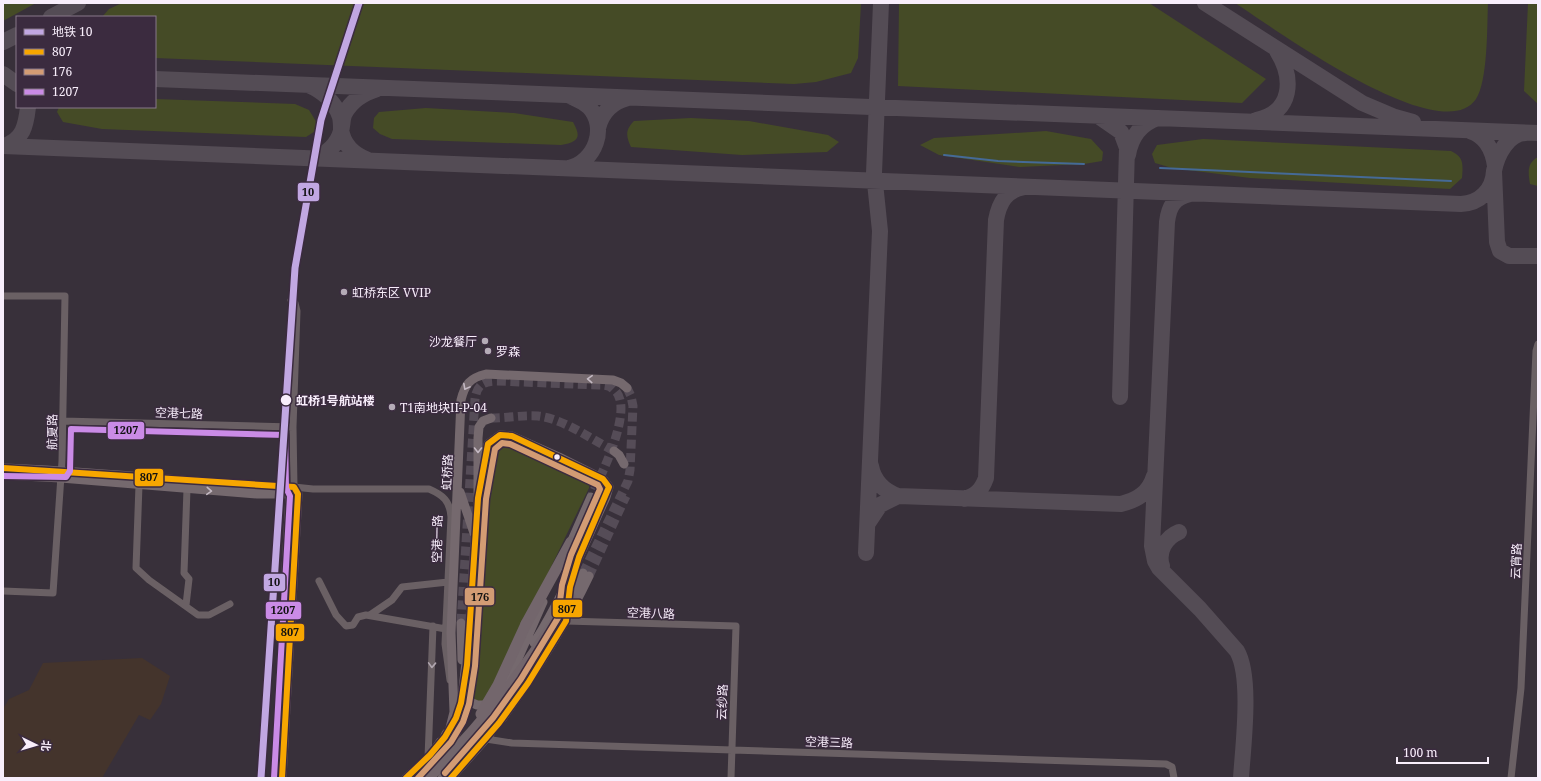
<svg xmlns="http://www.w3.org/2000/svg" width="1541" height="781" font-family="'Noto Serif','Noto Sans SC',serif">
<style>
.industrial{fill:#44342c}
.green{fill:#454b26}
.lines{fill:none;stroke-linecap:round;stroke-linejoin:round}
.stream{stroke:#456a97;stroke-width:2}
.taxiway{stroke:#544c55;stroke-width:16}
.major-tunnel{stroke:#554c57;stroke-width:9;stroke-dasharray:9 4.5;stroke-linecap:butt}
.minor{stroke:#6a6064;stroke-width:7}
.major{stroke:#75696e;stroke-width:9}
.highway{stroke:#73666c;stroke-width:11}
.major-bridge{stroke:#75696e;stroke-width:9}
.highway-bridge{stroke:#73666c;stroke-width:11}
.bus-1-casing{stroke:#3b2b3f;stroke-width:9}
.bus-2-casing{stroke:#3b2b3f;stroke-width:9}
.bus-3-casing{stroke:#3b2b3f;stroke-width:9}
.bus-1{stroke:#f7a600;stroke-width:6}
.bus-2{stroke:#d39c74;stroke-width:6}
.bus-3{stroke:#ca8be6;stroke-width:6}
.metro-1-casing{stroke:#3b2b3f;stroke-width:10}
.metro-1{stroke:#c1a7e2;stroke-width:7}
.oneway{stroke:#c4b9c3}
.oneway2{stroke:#b1a7b0}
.poi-dot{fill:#b5acb7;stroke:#3b2b3f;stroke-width:1.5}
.stop-dot{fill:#f8eefb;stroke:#3b2b3f;stroke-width:1.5}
.labels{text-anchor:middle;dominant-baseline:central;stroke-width:3;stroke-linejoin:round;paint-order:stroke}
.poi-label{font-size:12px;fill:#f8eefb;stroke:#3b2b3f;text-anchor:start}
.stop-label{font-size:12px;font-weight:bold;fill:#f8eefb;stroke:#3b2b3f;text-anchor:start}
.street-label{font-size:12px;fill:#f8eefb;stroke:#3b2b3f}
.line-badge{stroke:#3b2b3f;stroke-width:1.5}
.pale-badge-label{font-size:11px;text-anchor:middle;font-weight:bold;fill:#111}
</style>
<rect width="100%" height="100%" fill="#38303a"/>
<path class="industrial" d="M 142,658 L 170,676 L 161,704 L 150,720 L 139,715 L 102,778 L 3,778 L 3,709 L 9,699 L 29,690 L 43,663 Z"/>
<path class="green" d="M 3,3 L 36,3 L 3,21 Z
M 122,3 L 861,3 L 858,58 L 851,73 L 816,82 L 794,84 L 155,58 L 155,17 L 102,17 L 109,9 Z
M 899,3 L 1149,3 L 1266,79 L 1242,103 L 898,86 Z
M 1235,3 L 1488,3 C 1487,26 1488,81 1476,99 C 1441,151 1271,26 1235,3 Z
M 1528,3 L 1538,4 L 1538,104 L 1524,91 Z
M 155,99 L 295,104 L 309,110 L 320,128 L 306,137 L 102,129 L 63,122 L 57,112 L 59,107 L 155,107 Z
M 426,108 L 514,113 L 573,122 C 582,138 578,142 561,145 L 392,139 L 380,134 L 373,128 L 374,118 L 379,112 Z
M 691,118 L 749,121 L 828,135 L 839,142 L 827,152 L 742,155 L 631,147 C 626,136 625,130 634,121 Z
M 1046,131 L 1091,139 L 1103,152 L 1102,161 L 1084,164 L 1020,167 L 939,155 L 920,145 L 934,138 Z
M 1203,139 L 1451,151 C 1464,157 1463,164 1462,178 L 1450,189 L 1250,178 L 1172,168 L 1155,163 L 1152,154 L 1157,145 Z
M 1538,157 L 1538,186 L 1530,184 C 1528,172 1527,163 1538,157 Z
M 507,439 L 514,439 L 586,475 L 590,481 L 589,488 L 486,702 L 471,701 L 485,490 C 487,483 490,476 491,469 C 494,456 491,442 507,439 Z"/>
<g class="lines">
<path class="stream" d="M 944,155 L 998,161 L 1084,164
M 1160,168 L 1451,181"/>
<path class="taxiway" d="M 1205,3 L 1362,103 L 1395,117 L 1413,122
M 51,17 L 78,3
M 3,42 L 17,35
M 3,74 L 17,84
M 155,79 L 1538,133
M 308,85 C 322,91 335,102 340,117 C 341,121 341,125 341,129 C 343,145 355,155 368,160
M 1098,116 L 1121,132 L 1127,148 L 1120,397
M 1256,120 C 1293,113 1294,78 1277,51
M 598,128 C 602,112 612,102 628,98
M 1470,131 C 1486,136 1493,151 1495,166
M 1526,133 C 1508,133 1497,155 1494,171 L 1497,242 L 1500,251 L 1509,256 L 1538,256
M 3,146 L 1461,204 C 1480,203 1493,190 1494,171
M 3,146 C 23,141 26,125 28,107
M 1128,155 C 1131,137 1140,124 1158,118
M 313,158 C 327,154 337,145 341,131 C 343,125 342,118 345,113 C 352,100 364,93 377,89
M 569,168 C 595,162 608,127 589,107 C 584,102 576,99 570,96
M 1190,194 C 1174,198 1169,206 1167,222 L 1152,546 L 1155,561 L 1159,568 L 1200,609 L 1237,651 C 1252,677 1243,746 1241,778
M 871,466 C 874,482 884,491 898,496 L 1121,504 C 1137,500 1149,493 1154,476
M 965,499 C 977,495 982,489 986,478 L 996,220 C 999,203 1006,190 1024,187
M 868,523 L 880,505 L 898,496
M 866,553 L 880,231 L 874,173 L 881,3
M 1162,566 C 1157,552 1166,537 1179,532"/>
<path class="major-tunnel" d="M 491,418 C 506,418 523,415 538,416 C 564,419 591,439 614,451
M 583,573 L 628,481 L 630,470 L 633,406 L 631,396 L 627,388
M 589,576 L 626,496
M 461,623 L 475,399 C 477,385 483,381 497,381 L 598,385 C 603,385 609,385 613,389 C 637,405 600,477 591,497"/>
<path class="minor" d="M 3,296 L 65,296 L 62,461 L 53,593 L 3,591
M 291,300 L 295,303 L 297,311 L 293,427 L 294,487 L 313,489 L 429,489 C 443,495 450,501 451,517 L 445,644 L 450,680
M 63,421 L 293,427
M 139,485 L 136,568 L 149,580 L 198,615 L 209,615 L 230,604
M 319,581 L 336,615 L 346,626 L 353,625 L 358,617 L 366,615 L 446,629
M 186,605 L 189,579 L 184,573 L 187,489
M 370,615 L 392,600 L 402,587 L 448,582
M 566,621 L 736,626 L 731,778
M 486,739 L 512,743 L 1166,764 L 1172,767 L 1174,778
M 428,758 L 433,626
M 1511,778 L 1521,688 L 1536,351 L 1538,344"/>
<path class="major" d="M 614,451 L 619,455 L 624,464
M 3,468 C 100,471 197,484 294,487
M 3,475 L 61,478 L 257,494 L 298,494
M 460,492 L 474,533
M 478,498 L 488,444 L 500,435 L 512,436 L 559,457 L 603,479 L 609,487 L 606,497 C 583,547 563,597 534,643
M 569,547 L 591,497
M 571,598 L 583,573
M 461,623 L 462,660
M 506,686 L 543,602
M 466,688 L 467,695 L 470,702 L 477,705 L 491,705
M 462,699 L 469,634 L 478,498 L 478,438 L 479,427 L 483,421 L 491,418
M 502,719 C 534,674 565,627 589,576
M 450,728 L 454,712 L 451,633 L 461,400 C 465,384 470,378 486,374 L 613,380 L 621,383 L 627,388
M 275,778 L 290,494 L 294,487
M 282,778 L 298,494 L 295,489
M 406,778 L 428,759 L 440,742
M 451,778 L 490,734"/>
<path class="highway" d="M 526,624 L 571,542
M 439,752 L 447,734
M 419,778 C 449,749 461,735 464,692"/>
<path class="major-bridge" d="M 442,778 L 485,735 L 502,712 L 541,650"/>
<path class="highway-bridge" d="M 481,714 L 498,685 L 526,624
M 428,778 C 485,723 528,664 571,598"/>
<g class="bus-1-casing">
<path id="bus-1" d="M 3,468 L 294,487 L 298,494 L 282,778
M 406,778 L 430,755 L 445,737 L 456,718 L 461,703 L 467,665 L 478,498 L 488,444 L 500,435 L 512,436 L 603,479 L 609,487 L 579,557 L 570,587 L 566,621 L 528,683 L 499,723 L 451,778"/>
</g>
<g class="bus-2-casing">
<path id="bus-2" d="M 418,778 L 451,742 L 463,722 L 469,704 L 475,666 L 486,499 L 495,449 L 502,443 L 510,444 L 598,485 L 600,489 L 571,555 L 562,585 L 558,618 L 521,679 L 493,718 L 445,773"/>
</g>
<g class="bus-3-casing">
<path id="bus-3" d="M 3,476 L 66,477 L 70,471 L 71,429 L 285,435 L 286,488 L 290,496 L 274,778"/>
</g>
<use href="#bus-1" class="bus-1"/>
<use href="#bus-2" class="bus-2"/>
<use href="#bus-3" class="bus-3"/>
<g class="metro-1-casing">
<path id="metro-1" d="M 261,778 L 295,268 L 321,120 L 359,3"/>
</g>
<use href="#metro-1" class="metro-1"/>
</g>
<defs><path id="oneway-chevron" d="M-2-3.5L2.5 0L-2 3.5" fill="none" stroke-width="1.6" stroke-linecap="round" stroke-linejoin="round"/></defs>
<g class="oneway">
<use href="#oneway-chevron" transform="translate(590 379) rotate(-177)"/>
<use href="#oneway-chevron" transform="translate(466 387) rotate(118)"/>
<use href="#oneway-chevron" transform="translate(478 450) rotate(90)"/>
<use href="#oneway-chevron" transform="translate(209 491) rotate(4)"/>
</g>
<use class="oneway2" href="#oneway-chevron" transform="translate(432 665) rotate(92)"/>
<g class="poi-dot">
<circle cx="344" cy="292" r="4"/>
<circle cx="485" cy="341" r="4"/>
<circle cx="488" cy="351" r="4"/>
<circle cx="392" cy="407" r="4"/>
</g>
<g class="stop-dot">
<circle cx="286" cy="400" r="6"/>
<circle cx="557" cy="457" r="3.5"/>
</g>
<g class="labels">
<g class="poi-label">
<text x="352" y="292">虹桥东区 VVIP</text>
<text x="477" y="341" text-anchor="end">沙龙餐厅</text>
<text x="496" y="351">罗森</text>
<text x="400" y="407">T1南地块II-P-04</text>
</g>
<g class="stop-label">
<text x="296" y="400">虹桥1号航站楼</text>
</g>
<g class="street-label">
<text transform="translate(179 413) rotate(2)">空港七路</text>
<text transform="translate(52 432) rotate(-89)">航夏路</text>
<text transform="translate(447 472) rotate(-88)">虹桥路</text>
<text transform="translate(437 539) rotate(-89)">空港一路</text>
<text transform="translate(1516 561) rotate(-88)">云宵路</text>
<text transform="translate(651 613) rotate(2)">空港八路</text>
<text transform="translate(722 702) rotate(-88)">云纱路</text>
<text transform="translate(829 742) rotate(2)">空港三路</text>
</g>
</g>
<g class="line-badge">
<rect x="297" y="182" width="23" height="20" rx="4" fill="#c1a7e2"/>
<rect x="107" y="421" width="38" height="19" rx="4" fill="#ca8be6"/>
<rect x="134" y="468" width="30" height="19" rx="4" fill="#f7a600"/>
<rect x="263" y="573" width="23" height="19" rx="4" fill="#c1a7e2"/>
<rect x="464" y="587" width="31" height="19" rx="4" fill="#d39c74"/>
<rect x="552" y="599" width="31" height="19" rx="4" fill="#f7a600"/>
<rect x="265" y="601" width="37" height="19" rx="4" fill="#ca8be6"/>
<rect x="275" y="623" width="30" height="19" rx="4" fill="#f7a600"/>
</g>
<g class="pale-badge-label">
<text x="308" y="196">10</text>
<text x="126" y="434">1207</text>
<text x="149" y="481">807</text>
<text x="274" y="586">10</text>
<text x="480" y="601">176</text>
<text x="567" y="613">807</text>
<text x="283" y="614">1207</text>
<text x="290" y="636">807</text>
</g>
<rect width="1541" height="781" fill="none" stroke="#f8eefb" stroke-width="8"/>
<rect x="16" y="16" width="140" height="92" fill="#3b2b3f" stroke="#87798a"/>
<rect x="24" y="29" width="20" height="6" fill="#c1a7e2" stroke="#87798a"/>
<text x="52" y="36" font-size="12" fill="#f8eefb">地铁 10</text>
<rect x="24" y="49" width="20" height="6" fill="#f7a600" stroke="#87798a"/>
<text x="52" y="56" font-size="12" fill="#f8eefb">807</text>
<rect x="24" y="69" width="20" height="6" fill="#d39c74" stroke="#87798a"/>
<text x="52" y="76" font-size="12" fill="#f8eefb">176</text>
<rect x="24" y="89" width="20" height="6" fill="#ca8be6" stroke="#87798a"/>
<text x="52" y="96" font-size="12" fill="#f8eefb">1207</text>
<g transform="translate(36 745) rotate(95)" stroke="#3b2b3f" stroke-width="3" paint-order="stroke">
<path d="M0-3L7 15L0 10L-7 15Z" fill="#f8eefb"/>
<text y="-6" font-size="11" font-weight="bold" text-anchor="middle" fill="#f8eefb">北</text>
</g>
<path d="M1397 757v6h91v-6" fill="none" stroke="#f8eefb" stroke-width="2"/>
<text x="1403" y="757" font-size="12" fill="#f8eefb" stroke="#3b2b3f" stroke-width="3" paint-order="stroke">100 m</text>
</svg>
